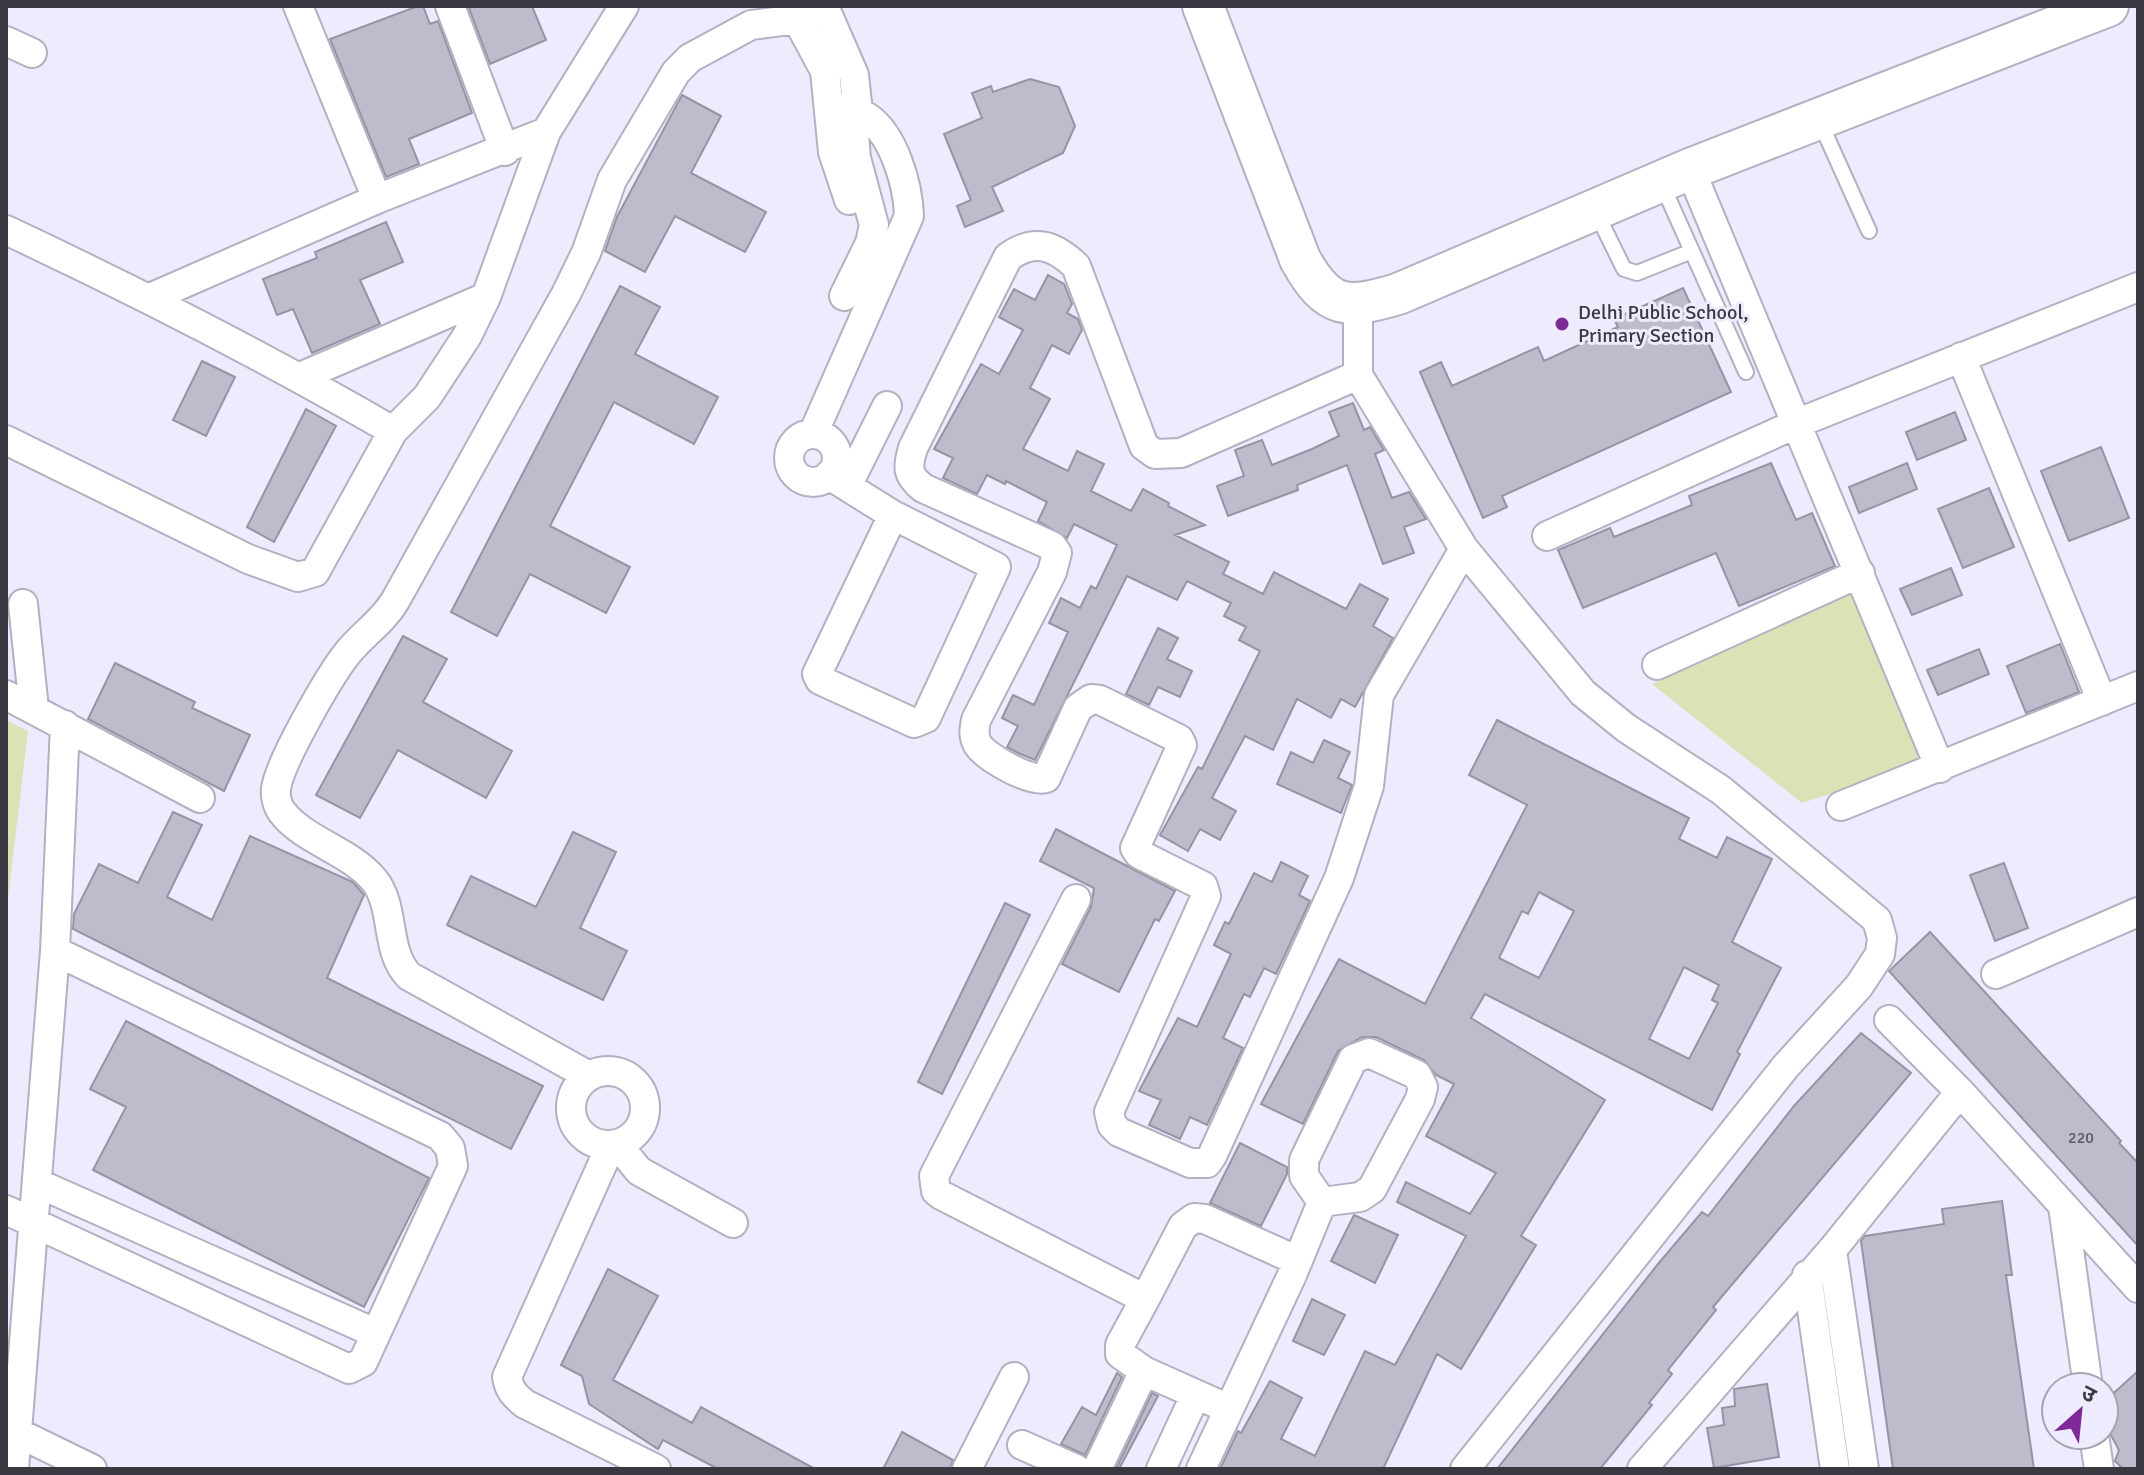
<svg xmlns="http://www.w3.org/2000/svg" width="2144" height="1475" font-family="Signika,'Noto Sans Devanagari',sans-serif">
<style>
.green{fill:#dde1b6}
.building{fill:#bebbcd;stroke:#9793a5;stroke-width:2;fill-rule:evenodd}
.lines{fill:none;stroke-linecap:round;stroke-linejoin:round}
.lane-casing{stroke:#b3b0c2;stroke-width:18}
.street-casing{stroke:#b3b0c2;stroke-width:32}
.secondary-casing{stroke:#b3b0c2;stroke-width:44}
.lane{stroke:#fff;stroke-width:14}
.street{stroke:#fff;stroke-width:28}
.secondary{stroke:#fff;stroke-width:40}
.poi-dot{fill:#7f2997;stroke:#eeebfe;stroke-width:3}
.labels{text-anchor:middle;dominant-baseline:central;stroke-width:6;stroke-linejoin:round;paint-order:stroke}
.number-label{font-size:16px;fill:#5b5963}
.poi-label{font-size:20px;fill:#3a3840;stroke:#eeebfe;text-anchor:start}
</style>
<rect width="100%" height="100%" fill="#eeebfe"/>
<path class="green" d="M 1858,589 L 1928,762 L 1802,803 L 1652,684 Z
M 6,720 L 28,731 L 6,915 Z"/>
<path class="building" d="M 418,6 L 423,6 L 430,24 L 438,21 L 472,113 L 409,139 L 419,164 L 386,177 L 330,39 Z
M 474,6 L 532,6 L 546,40 L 490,64 L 469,8 Z
M 1030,79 L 1059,87 L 1075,126 L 1063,153 L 992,187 L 1003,211 L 965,227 L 957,206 L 971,200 L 944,134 L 982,118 L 972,93 L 991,86 L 993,92 Z
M 682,95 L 721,116 L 691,173 L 766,212 L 745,252 L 675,216 L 645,272 L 605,251 L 617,217 Z
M 386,222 L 403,262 L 360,280 L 380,324 L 312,353 L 293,309 L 277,315 L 263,279 L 317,258 L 315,252 Z
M 1048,275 L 1064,284 L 1072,304 L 1067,313 L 1078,319 L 1082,330 L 1069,354 L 1052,345 L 1030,388 L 1050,399 L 1023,449 L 1068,471 L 1077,451 L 1104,464 L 1091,491 L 1131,511 L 1143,489 L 1169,503 L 1168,506 L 1205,525 L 1175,535 L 1229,562 L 1223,574 L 1263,594 L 1274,572 L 1346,609 L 1360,584 L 1388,599 L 1373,626 L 1393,638 L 1355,707 L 1341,699 L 1331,718 L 1297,699 L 1273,750 L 1245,736 L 1212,798 L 1236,811 L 1220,840 L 1200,829 L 1188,851 L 1160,835 L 1198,767 L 1202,769 L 1260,651 L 1239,640 L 1246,627 L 1224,616 L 1231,603 L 1187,581 L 1177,600 L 1127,576 L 1035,760 L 1018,753 L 1007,747 L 1018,726 L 1002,718 L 1013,695 L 1034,705 L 1068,632 L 1049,623 L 1061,598 L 1080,608 L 1091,586 L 1096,589 L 1117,545 L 1074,524 L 1067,538 L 1038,521 L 1047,502 L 1006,481 L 1005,484 L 987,475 L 977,494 L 943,478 L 953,458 L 934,449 L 981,364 L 999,374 L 1023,330 L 999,317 L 1014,289 L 1035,300 Z
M 620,286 L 660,307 L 635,354 L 718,397 L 694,444 L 614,402 L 550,526 L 630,567 L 606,613 L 530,574 L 497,636 L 451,612 Z
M 1683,288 L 1731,392 L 1502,496 L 1507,507 L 1483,518 L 1420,372 L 1441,362 L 1452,386 L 1538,347 L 1544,361 L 1618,327 L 1614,319 Z
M 202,361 L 235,377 L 206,436 L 173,420 Z
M 1353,403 L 1364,430 L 1370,427 L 1384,450 L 1375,454 L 1392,498 L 1409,492 L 1426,519 L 1404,527 L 1414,553 L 1383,564 L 1347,465 L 1297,485 L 1298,490 L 1228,516 L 1217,486 L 1244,476 L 1235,450 L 1262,440 L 1272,465 L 1312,449 L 1339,436 L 1329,412 Z
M 306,409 L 336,426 L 274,542 L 247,527 Z
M 1955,412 L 1966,440 L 1917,460 L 1906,432 Z
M 2101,447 L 2129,518 L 2069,541 L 2041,471 Z
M 1771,463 L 1796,520 L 1812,513 L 1835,566 L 1739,606 L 1716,553 L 1583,608 L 1558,550 L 1610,528 L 1614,537 L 1692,505 L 1689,496 Z
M 1907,463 L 1917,489 L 1859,513 L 1849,487 Z
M 1989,488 L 2014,547 L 1963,568 L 1938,509 Z
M 1951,568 L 1962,595 L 1912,615 L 1900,589 Z
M 1158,628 L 1178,638 L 1167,659 L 1192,671 L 1180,697 L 1158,687 L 1149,705 L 1126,694 Z
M 403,636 L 447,659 L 423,702 L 512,751 L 486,798 L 398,750 L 360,818 L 316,795 Z
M 2060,644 L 2079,692 L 2026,713 L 2007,666 Z
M 1979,649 L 1989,674 L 1938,695 L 1927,670 Z
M 115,663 L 195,702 L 192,708 L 250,735 L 224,791 L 88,719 Z
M 1497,720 L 1689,818 L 1679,839 L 1717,858 L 1727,837 L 1772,859 L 1732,942 L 1781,968 L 1737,1052 L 1740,1054 L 1712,1110 L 1485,994 L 1471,1018 L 1605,1100 L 1521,1236 L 1536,1245 L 1461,1369 L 1437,1354 L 1383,1469 L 1220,1469 L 1238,1431 L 1241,1433 L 1270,1381 L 1302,1398 L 1281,1439 L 1315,1456 L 1365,1351 L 1395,1365 L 1466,1236 L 1397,1202 L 1406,1182 L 1470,1214 L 1496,1173 L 1426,1136 L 1454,1084 L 1436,1075 L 1424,1060 L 1376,1037 L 1362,1037 L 1338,1051 L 1303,1124 L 1261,1104 L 1339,959 L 1425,1004 L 1527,805 L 1469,775 ZM 1539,892 L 1574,911 L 1539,978 L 1499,958 L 1522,911 L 1528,914 ZM 1684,967 L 1719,985 L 1712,1000 L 1718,1003 L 1689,1059 L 1649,1039 Z
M 1324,740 L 1350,752 L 1338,778 L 1352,785 L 1341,813 L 1277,784 L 1291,752 L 1313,763 Z
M 173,812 L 202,825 L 167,897 L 212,920 L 250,836 L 353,882 L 364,895 L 327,978 L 543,1086 L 511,1149 L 73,929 L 74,914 L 99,864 L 138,883 Z
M 1056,829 L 1175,891 L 1159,921 L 1155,919 L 1119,992 L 1062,964 L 1091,907 L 1094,888 L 1040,861 Z
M 573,832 L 616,852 L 580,928 L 627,951 L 603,1000 L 447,925 L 471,876 L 536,907 Z
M 1281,862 L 1308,876 L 1299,895 L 1310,901 L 1276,974 L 1264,968 L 1250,997 L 1244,994 L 1223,1038 L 1243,1048 L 1207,1125 L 1190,1117 L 1180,1139 L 1149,1125 L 1161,1100 L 1139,1091 L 1178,1018 L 1197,1027 L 1231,954 L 1214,945 L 1225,922 L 1229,924 L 1254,873 L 1272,882 Z
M 2004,863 L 2028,928 L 1995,941 L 1970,875 Z
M 1005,903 L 1030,915 L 942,1094 L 918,1082 Z
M 1930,932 L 2121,1141 L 2119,1143 L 2138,1163 L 2138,1246 L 1889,971 Z
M 126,1021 L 429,1178 L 364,1307 L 93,1170 L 126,1107 L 90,1089 Z
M 1861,1033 L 1911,1073 L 1713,1307 L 1716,1310 L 1668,1370 L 1672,1374 L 1649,1403 L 1652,1405 L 1600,1469 L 1497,1469 L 1658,1264 L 1702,1212 L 1708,1216 L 1794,1106 Z
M 1240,1143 L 1287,1167 L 1287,1174 L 1261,1226 L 1210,1203 Z
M 2002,1201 L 2012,1275 L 2006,1275 L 2034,1469 L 1893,1469 L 1861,1241 L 1865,1236 L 1944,1224 L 1942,1209 Z
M 1354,1215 L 1398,1235 L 1375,1283 L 1331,1261 Z
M 608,1269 L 658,1296 L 613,1380 L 692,1423 L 701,1407 L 815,1469 L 718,1469 L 663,1440 L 658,1449 L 589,1404 L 582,1376 L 561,1365 Z
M 1312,1299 L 1345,1315 L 1324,1355 L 1293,1341 Z
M 2138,1371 L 2138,1469 L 2123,1469 L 2115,1461 L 2119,1450 L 2104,1422 L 2104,1402 Z
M 1117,1373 L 1122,1377 L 1085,1455 L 1061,1444 L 1082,1407 L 1096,1415 Z
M 1767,1384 L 1779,1457 L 1714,1468 L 1707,1428 L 1724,1425 L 1722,1408 L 1735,1406 L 1734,1389 Z
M 1152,1393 L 1158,1396 L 1119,1469 L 1116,1469 Z
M 902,1432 L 953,1460 L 950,1469 L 883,1469 Z"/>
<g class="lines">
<g class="lane-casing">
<path id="lane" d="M 1820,122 L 1869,231
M 1661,182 L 1746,372
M 1595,210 L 1624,269 L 1637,273 L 1692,251"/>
</g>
<g class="street-casing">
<path id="street" d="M 298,6 L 377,199
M 450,6 L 505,151
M 790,6 L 825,71 L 833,152 L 849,200
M 824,6 L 854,75 L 858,112 L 854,134 L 856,158 L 874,225 L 870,243 L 844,296
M 6,41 L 32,53
M 1690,169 L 1940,768
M 6,230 C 138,292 267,358 393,431
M 150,298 L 377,199 L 546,132
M 1358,306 L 1358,375 L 1464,549 L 1583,693 L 1626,728 L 1721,790 L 1877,920 L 1882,938 L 1880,954 L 1859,986 L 1786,1066 L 1465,1469
M 1961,357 L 2102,701
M 1358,375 L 1181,453 L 1155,454 L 1144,446 L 1076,266 C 1054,245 1034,238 1008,257 L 913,448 C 907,468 907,475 923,488 L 1052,546 L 1057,553 L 1052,572 L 976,720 C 974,729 973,737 978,745 C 987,758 1031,783 1046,778 L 1078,708 L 1091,699 L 1100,700 L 1179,739 L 1182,745 L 1135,848 L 1139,854 L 1203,886 L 1206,896 L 1109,1112 L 1112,1125 L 1119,1132 L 1190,1163 L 1207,1163 L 1212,1156 L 1339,878 L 1369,786 L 1379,695 L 1464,549
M 300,377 L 486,297
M 813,434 L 909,216 C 908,185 894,135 867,117 C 856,110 843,108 830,105
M789 458a24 24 0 1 1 48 0a24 24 0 1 1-48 0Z
M 6,440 L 248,559 L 298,577 L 315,572 L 393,431 L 427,397 L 467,336 L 486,297 L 546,132 L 624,6
M 829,475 L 893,515 L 996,567 L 926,718 L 914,723 L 820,680 L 817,674 L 893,515
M 847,486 L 887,406
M 1547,536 L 1798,423 L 2138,287
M 23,604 L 34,709
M 1657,665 L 1860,573
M 6,695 L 200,798
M 1841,806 L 2138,686
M 1076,899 L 934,1176 L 936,1191 L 941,1195 L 1145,1299 L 1120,1345 L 1120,1354 L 1144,1371 L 1229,1409
M 1996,974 L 2138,912
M 1889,1020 L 1960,1092 L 2138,1288
M571 1108a37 37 0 1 1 74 0a37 37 0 1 1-74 0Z
M 589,1076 L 409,976 C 384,950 396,907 374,880 C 349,850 304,841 282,812 C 278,807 275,797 276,789 C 279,763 329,677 346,655 C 361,635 382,623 395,601 L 566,294 L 586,253 L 612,180 L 676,72 L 690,58 L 751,25 L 828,15
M 617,1144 L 639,1171 L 733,1223
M 611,1145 L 507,1377 C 509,1390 515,1396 525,1404 L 656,1469
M 37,1183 L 375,1333
M 2063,1206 L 2088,1387
M 6,1210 L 349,1369 L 363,1362 L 453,1166 L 450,1148 L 440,1136 L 55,951
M 1832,1250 L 1864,1469
M 1807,1275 L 1835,1469
M 1145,1299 L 1183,1226 L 1194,1218 L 1205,1219 L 1298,1261
M 6,1427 L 92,1469
M 2094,1435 L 2099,1469
M 1022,1445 L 1076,1469
M 14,1469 L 55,951 L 65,725
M 967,1469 L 1014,1377
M 1097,1469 L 1144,1371
M 1161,1469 L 1195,1396
M 1201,1469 L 1292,1275 L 1322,1202 L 1304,1176 L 1304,1160 L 1353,1059 L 1369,1053 L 1417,1075 L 1423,1087 L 1420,1099 L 1372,1189 L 1360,1197 L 1322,1202
M 1642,1469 L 1832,1250 L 1960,1092"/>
</g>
<g class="secondary-casing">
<path id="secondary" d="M 1203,6 L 1300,259 C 1328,310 1347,309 1398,294 L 1690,169 L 2108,6"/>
</g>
<use href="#lane" class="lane"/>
<use href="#street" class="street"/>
<use href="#secondary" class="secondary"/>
</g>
<circle class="poi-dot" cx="1562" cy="324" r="8"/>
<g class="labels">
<g class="number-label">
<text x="2081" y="1138">220</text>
</g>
<g class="poi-label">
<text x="1578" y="312">Delhi Public School,<tspan x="1578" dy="23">Primary Section</tspan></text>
</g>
</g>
<rect width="2144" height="1475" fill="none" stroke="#3a3840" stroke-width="16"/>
<g transform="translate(2080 1411) rotate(27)"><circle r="38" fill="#eeebfe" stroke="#a6a3b2" stroke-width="2"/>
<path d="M0-6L14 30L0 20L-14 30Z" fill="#7f2997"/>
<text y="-12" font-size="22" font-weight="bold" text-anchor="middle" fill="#3a3840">उ</text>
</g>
</svg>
